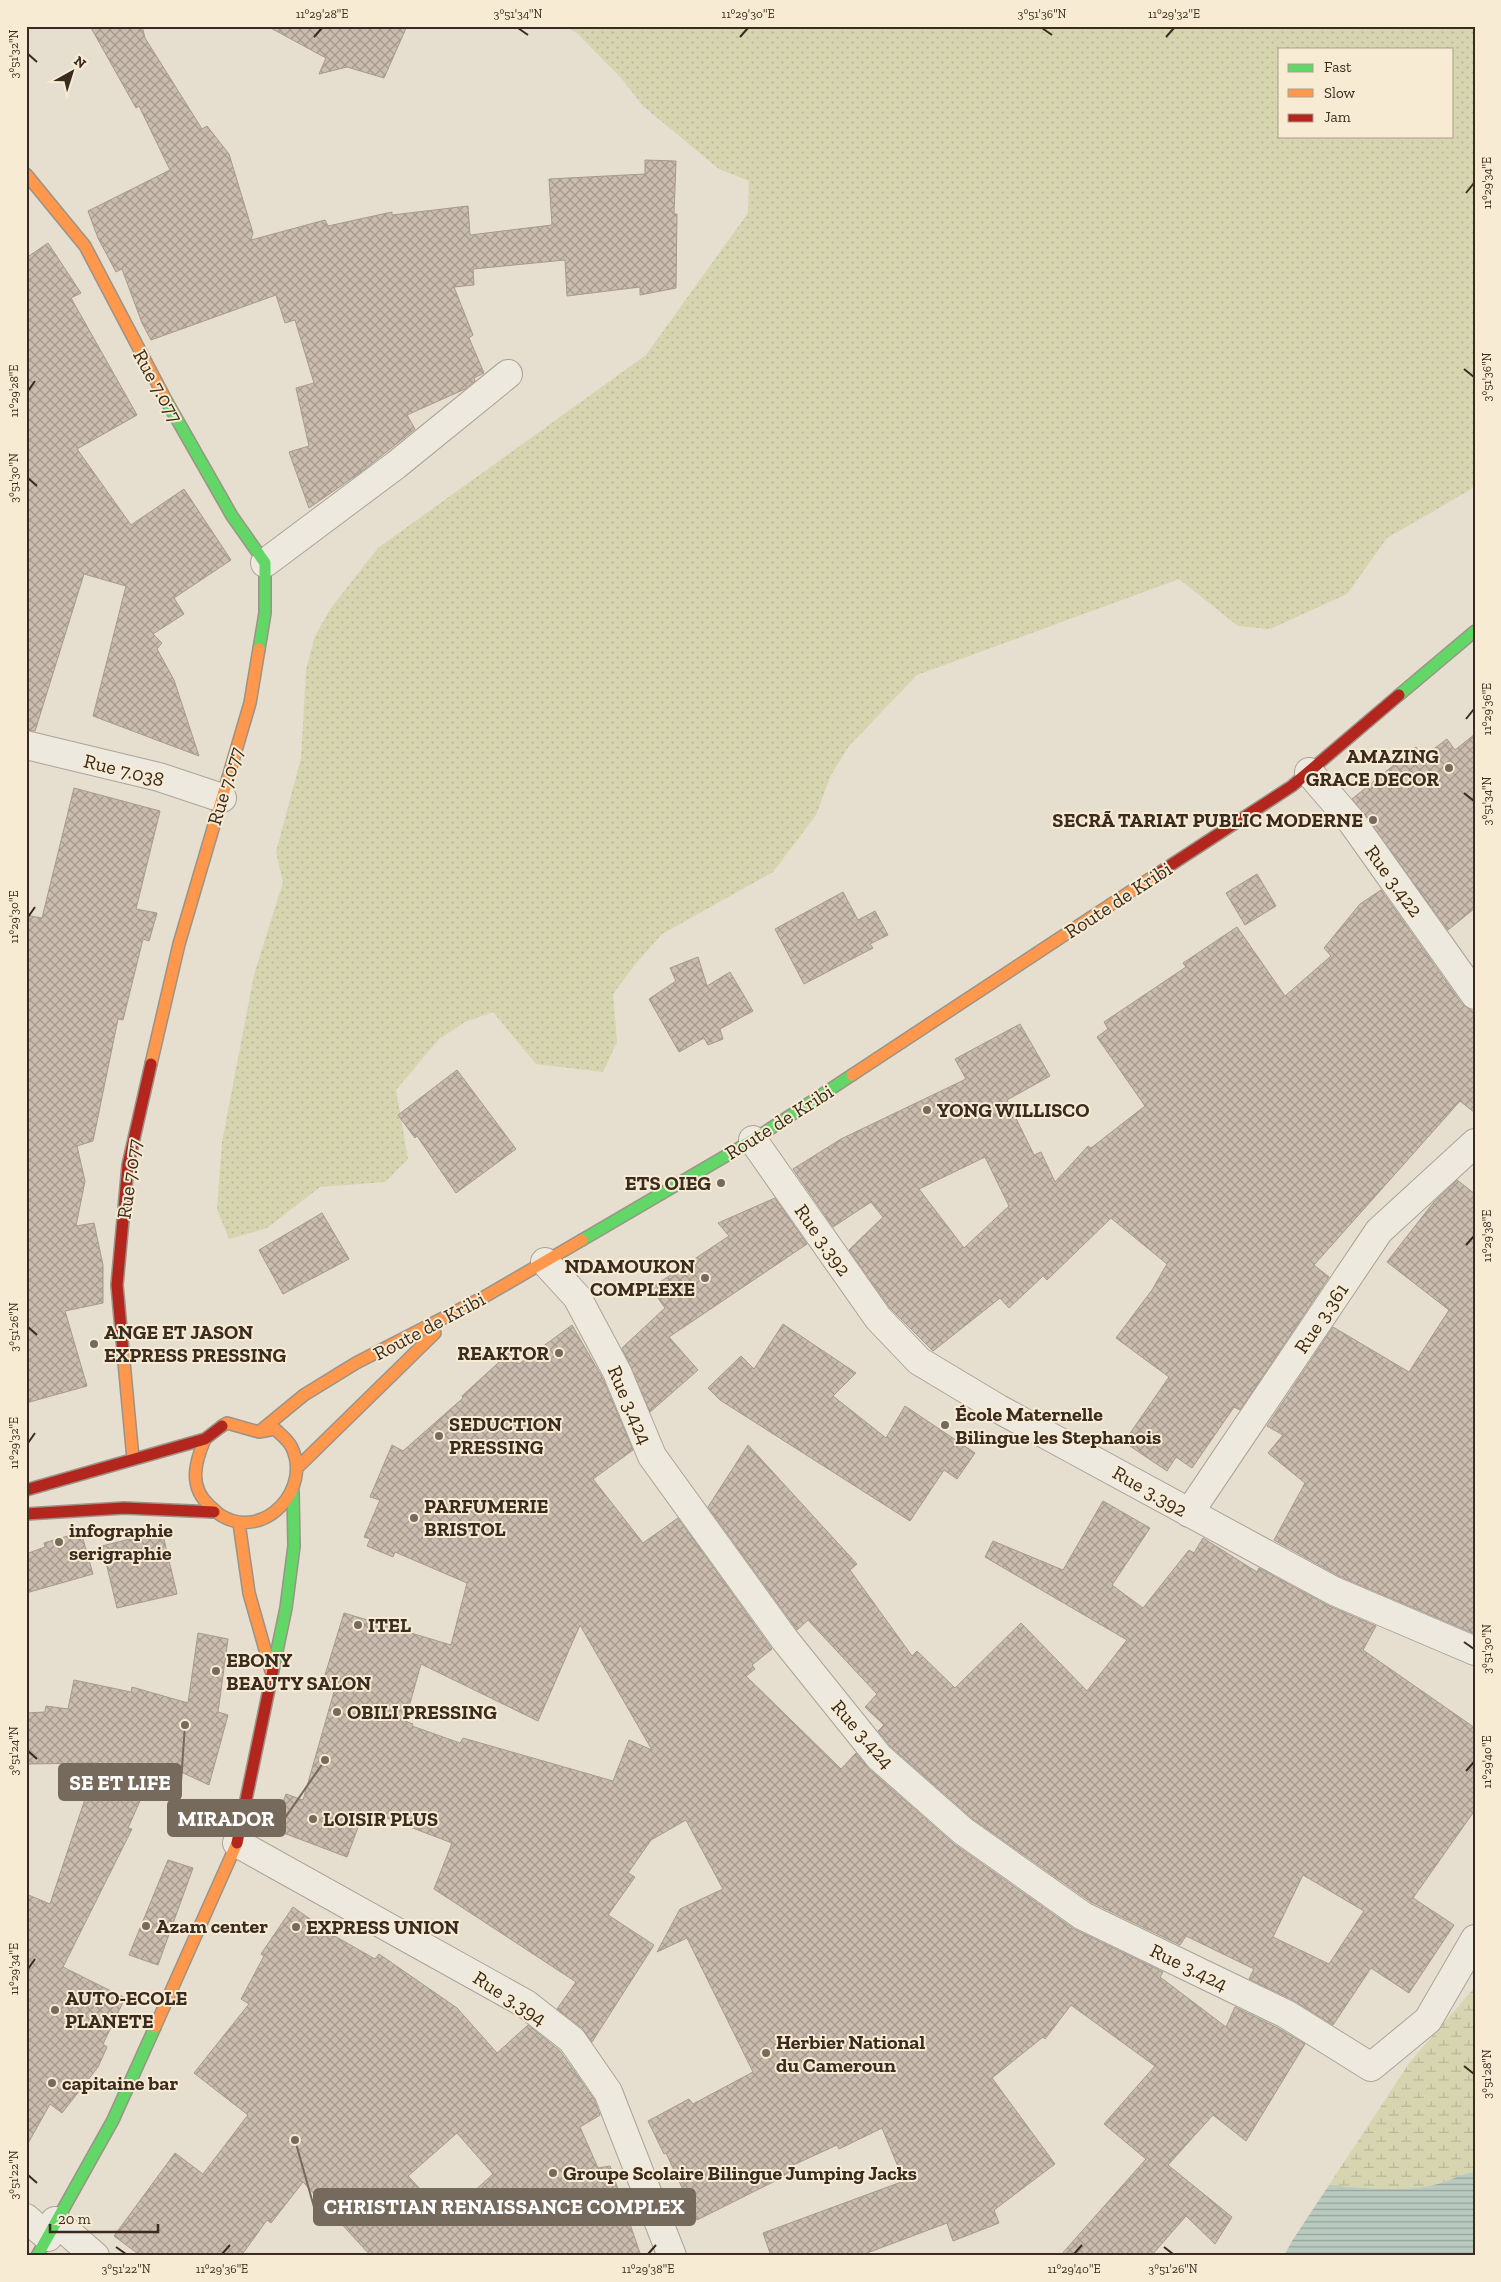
<svg xmlns="http://www.w3.org/2000/svg" width="1501" height="2282" font-family="'Zilla Slab',serif">
<style>
.grass{fill:url(#grass-dots);fill-rule:evenodd}
.wetland{fill:url(#wetland-marsh)}
.water{fill:url(#water-rules)}
.building{fill:url(#building-cross-hatch);stroke:#a69a8d;fill-rule:evenodd}
.lines{fill:none;stroke-linecap:round;stroke-linejoin:round}
.street-casing{stroke:#aba396;stroke-width:30}
.fast-casing{stroke:#9b9387;stroke-width:14}
.slow-casing{stroke:#9b9387;stroke-width:14}
.jam-casing{stroke:#9b9387;stroke-width:14}
.street{stroke:#eee9df;stroke-width:28}
.fast{stroke:#63d668;stroke-width:11}
.slow{stroke:#ff974d;stroke-width:11}
.jam{stroke:#b3261e;stroke-width:11}
.ticks{fill:none;stroke:#3a2b1e;stroke-width:2}
.poi-dot{fill:#766a5c;stroke:#f7ecd3;stroke-width:2}
.labels{text-anchor:middle;dominant-baseline:central;stroke-width:4;stroke-linejoin:round;paint-order:stroke}
.street-label{font-size:20px;fill:#3a2b1e;stroke:#f7ecd3}
.poi-label{font-size:20px;font-weight:bold;fill:#3a2b1e;stroke:#f7ecd3;text-anchor:start}
.leader{fill:none;stroke:#766a5c;stroke-width:2}
.callout-dot{fill:#766a5c;stroke:#f7ecd3;stroke-width:2}
.callout{fill:#766a5c;stroke:#766a5c;stroke-width:2}
.callout-label{font-size:21px;text-anchor:middle;font-weight:bold;fill:#fff}
.neatline{fill:none;stroke:#3a2b1e;stroke-width:2}
.ticks-label{font-size:12px;text-anchor:middle;fill:#3a2b1e}
</style>
<defs>
<pattern id="grass-dots" width="8" height="8" patternUnits="userSpaceOnUse" patternTransform="scale(1.25)"><rect width="8" height="8" fill="#d6d5b0"/><path d="M2 2h.1M6 6h.1" fill="none" stroke="#b8b797" stroke-width="1.8" stroke-linecap="round"/></pattern>
<pattern id="wetland-marsh" width="20" height="14" patternUnits="userSpaceOnUse" patternTransform="scale(1.25)"><rect width="20" height="14" fill="#d6d5b0"/><path d="M1 5h8M5 5V1M11 12h8M15 12V8" fill="none" stroke="#b8b797"/></pattern>
<pattern id="water-rules" width="6" height="5" patternUnits="userSpaceOnUse" patternTransform="scale(1.25)"><rect width="6" height="5" fill="#b9cac0"/><path d="M0 2.5h6" fill="none" stroke="#97a49b"/></pattern>
<pattern id="building-cross-hatch" width="8" height="8" patternUnits="userSpaceOnUse" patternTransform="scale(1.25)"><rect width="8" height="8" fill="#cabcae"/><path d="M0 0l8 8M0 8l8-8" fill="none" stroke="#a5998d"/></pattern>
</defs>
<rect width="100%" height="100%" fill="#e6dece"/>
<path class="grass" d="M 565,26 L 1475,26 L 1475,487 L 1387,538 L 1347,594 L 1270,629 L 1238,626 L 1179,579 L 917,675 L 849,746 L 831,775 L 816,815 L 773,872 L 662,934 L 637,962 L 613,994 L 617,1042 L 603,1072 L 536,1064 L 493,1012 L 465,1022 L 439,1039 L 396,1090 L 408,1159 L 385,1182 L 320,1187 L 267,1228 L 229,1239 L 217,1209 L 222,1142 L 254,975 L 283,882 L 276,852 L 301,758 L 306,670 L 315,636 L 331,608 L 378,548 L 646,355 L 748,213 L 749,181 L 719,169 L 643,106 L 622,79 L 578,34 ZM 1280,49 L 1452,49 L 1452,136 L 1280,136 Z"/>
<path class="wetland" d="M 1475,1987 L 1475,2172 C 1459,2174 1446,2183 1430,2186 C 1396,2192 1363,2188 1329,2185 L 1410,2062 Z"/>
<path class="water" d="M 1475,2172 L 1475,2256 L 1284,2256 L 1292,2241 L 1329,2185 C 1363,2188 1396,2192 1430,2186 C 1446,2183 1459,2174 1475,2172 Z"/>
<path class="building" d="M 90,26 L 142,26 L 145,38 L 202,129 L 207,126 L 229,154 L 253,233 L 251,240 L 325,220 L 328,226 L 392,212 L 392,215 L 468,206 L 470,235 L 552,225 L 549,179 L 645,174 L 645,160 L 676,161 L 674,214 L 677,214 L 676,288 L 640,295 L 640,287 L 567,296 L 565,260 L 473,269 L 474,285 L 454,287 L 473,335 L 469,338 L 484,373 L 474,378 L 475,381 L 465,389 L 407,415 L 415,429 L 361,472 L 309,508 L 289,452 L 309,446 L 296,388 L 314,383 L 295,320 L 285,323 L 276,295 L 151,340 L 142,323 L 122,269 L 116,272 L 98,238 L 88,211 L 170,170 L 139,106 L 136,108 Z
M 267,26 L 407,26 L 384,78 L 347,67 L 319,74 L 326,58 Z
M 48,243 L 81,293 L 71,298 L 137,415 L 77,449 L 131,525 L 184,489 L 231,560 L 174,598 L 184,614 L 153,634 L 162,643 L 157,649 L 174,680 L 199,756 L 93,716 L 126,586 L 84,574 L 35,731 L 26,730 L 26,258 Z
M 1475,734 L 1475,908 L 1448,930 L 1352,799 L 1416,747 L 1423,757 L 1447,739 L 1455,750 Z
M 74,788 L 160,811 L 136,909 L 157,913 L 149,941 L 143,939 L 123,1020 L 118,1019 L 93,1141 L 77,1146 L 85,1181 L 76,1226 L 94,1223 L 103,1265 L 103,1303 L 65,1311 L 87,1386 L 26,1403 L 26,915 L 42,918 Z
M 1257,874 L 1276,906 L 1245,925 L 1226,893 Z
M 1381,890 L 1462,1004 L 1475,1013 L 1475,1113 L 1460,1101 L 1314,1265 L 1329,1277 L 1240,1410 L 1234,1407 L 1192,1468 L 1176,1457 L 1167,1471 L 1124,1442 L 1169,1377 L 1116,1338 L 1152,1290 L 1167,1264 L 1111,1218 L 1047,1280 L 1043,1276 L 1009,1308 L 1000,1298 L 933,1351 L 890,1308 L 849,1250 L 883,1217 L 871,1202 L 833,1227 L 793,1169 L 841,1139 L 966,1079 L 955,1059 L 1020,1024 L 1050,1076 L 1007,1100 L 1034,1155 L 1041,1152 L 1055,1182 L 1088,1146 L 1091,1148 L 1145,1106 L 1097,1037 L 1108,1029 L 1104,1022 L 1186,967 L 1183,963 L 1237,927 L 1285,996 L 1331,956 L 1324,948 L 1360,904 ZM 985,1157 L 1009,1206 L 964,1248 L 919,1189 Z
M 843,892 L 858,920 L 875,911 L 888,935 L 870,944 L 873,948 L 804,984 L 775,929 Z
M 698,957 L 707,986 L 730,972 L 753,1011 L 720,1029 L 723,1039 L 708,1045 L 704,1038 L 679,1052 L 649,999 L 676,981 L 670,968 Z
M 457,1070 L 516,1149 L 456,1193 L 417,1136 L 415,1138 L 398,1115 Z
M 1457,1180 L 1475,1194 L 1475,1634 L 1341,1577 L 1274,1540 L 1305,1483 L 1268,1453 L 1283,1435 L 1267,1426 L 1333,1327 L 1409,1372 L 1449,1310 L 1387,1262 L 1433,1203 Z
M 775,1198 L 807,1244 L 669,1337 L 698,1370 L 650,1412 L 622,1348 L 665,1308 L 651,1288 L 729,1236 L 718,1223 Z
M 322,1213 L 349,1259 L 283,1294 L 259,1250 Z
M 783,1324 L 856,1373 L 833,1396 L 886,1438 L 905,1406 L 975,1453 L 957,1479 L 944,1470 L 910,1521 L 720,1400 L 708,1388 L 741,1356 L 754,1369 Z
M 572,1325 L 603,1379 L 633,1450 L 593,1479 L 643,1543 L 678,1518 L 772,1649 L 752,1665 L 755,1669 L 746,1676 L 841,1769 L 856,1753 L 869,1769 L 954,1844 L 1074,1929 L 1163,1972 L 1160,1977 L 1226,2027 L 1235,2007 L 1278,2028 L 1305,2044 L 1246,2141 L 1213,2115 L 1168,2165 L 1232,2217 L 1215,2244 L 1186,2216 L 1151,2256 L 1060,2256 L 1146,2159 L 1104,2124 L 1155,2066 L 1071,2005 L 1045,2039 L 1043,2037 L 992,2078 L 1055,2164 L 994,2210 L 999,2223 L 953,2241 L 947,2223 L 859,2256 L 771,2256 L 763,2233 L 904,2181 L 882,2128 L 839,2149 L 837,2145 L 789,2167 L 791,2173 L 697,2220 L 666,2153 L 664,2154 L 648,2121 L 689,2099 L 693,2104 L 753,2072 L 687,1938 L 657,1952 L 680,1909 L 723,1889 L 686,1820 L 651,1840 L 628,1873 L 635,1877 L 608,1915 L 654,1945 L 592,2042 L 582,2028 L 557,2009 L 576,1982 L 434,1889 L 452,1843 L 371,1812 L 370,1816 L 363,1814 L 347,1857 L 273,1829 L 286,1794 L 303,1800 L 334,1692 L 321,1688 L 344,1613 L 451,1645 L 467,1583 L 395,1552 L 393,1557 L 367,1546 L 370,1539 L 364,1537 L 380,1500 L 370,1497 L 392,1445 L 403,1451 L 463,1398 L 462,1396 L 509,1353 L 519,1364 ZM 580,1625 L 652,1750 L 629,1740 L 613,1781 L 463,1738 L 460,1743 L 412,1726 L 413,1724 L 405,1721 L 421,1664 L 538,1721 Z
M 748,1445 L 857,1564 L 850,1570 L 912,1656 L 917,1651 L 955,1688 L 1021,1623 L 1087,1691 L 1127,1640 L 985,1557 L 993,1541 L 1063,1570 L 1103,1501 L 1150,1528 L 1112,1585 L 1143,1608 L 1189,1550 L 1194,1553 L 1203,1538 L 1257,1572 L 1259,1568 L 1327,1605 L 1376,1626 L 1363,1650 L 1475,1728 L 1475,1810 L 1413,1898 L 1454,1925 L 1409,1993 L 1371,1968 L 1333,2025 L 1293,2000 L 1249,1979 L 1254,1969 L 1186,1936 L 1180,1945 L 1091,1902 L 973,1819 L 890,1746 L 878,1731 L 884,1725 L 865,1707 L 877,1694 L 808,1620 L 797,1630 L 708,1507 ZM 1303,1875 L 1364,1911 L 1329,1964 L 1273,1937 Z
M 162,1531 L 177,1594 L 117,1608 L 102,1546 Z
M 81,1532 L 93,1574 L 26,1593 L 26,1554 L 45,1547 L 44,1543 Z
M 198,1633 L 228,1639 L 218,1712 L 228,1715 L 209,1785 L 164,1764 L 157,1778 L 151,1776 L 128,1828 L 132,1829 L 63,1967 L 125,1998 L 103,2044 L 107,2047 L 98,2067 L 62,2113 L 50,2104 L 26,2147 L 26,1894 L 50,1904 L 97,1763 L 26,1764 L 26,1713 L 45,1712 L 46,1706 L 68,1709 L 74,1680 L 131,1692 L 132,1687 L 188,1703 Z
M 168,1860 L 193,1868 L 158,1965 L 129,1955 Z
M 293,1907 L 333,1935 L 375,1959 L 379,1954 L 457,2008 L 497,2053 L 528,2025 L 560,2051 L 594,2099 L 600,2115 L 580,2127 L 598,2168 L 610,2166 L 641,2256 L 371,2256 L 303,2182 L 271,2223 L 267,2220 L 241,2256 L 141,2256 L 114,2236 L 175,2153 L 203,2174 L 248,2115 L 194,2073 L 249,2004 L 241,1999 L 264,1956 L 261,1954 ZM 457,2133 L 493,2174 L 446,2217 L 408,2176 Z"/>
<g class="lines">
<g class="street-casing">
<path id="street" d="M 265,563 L 396,465 L 508,374
M 26,745 L 159,777 L 222,798
M 1309,772 L 1352,822 L 1475,995
M 753,1140 L 878,1318 L 919,1361 L 999,1409 L 1334,1591 L 1475,1651
M 545,1262 L 577,1297 L 617,1372 L 652,1456 L 785,1640 L 879,1757 L 963,1831 L 1083,1916 L 1286,2014 L 1371,2067 L 1428,2020 L 1475,1939
M 1189,1513 L 1379,1231 L 1475,1143
M 237,1843 L 526,2004 L 572,2040 L 608,2092 L 672,2256
M 26,2218 L 48,2237
M 55,2221 L 95,2256"/>
</g>
<g class="fast-casing">
<path id="fast" d="M 167,402 L 232,516 L 265,563 L 265,613 L 259,649
M 1399,695 L 1475,631
M 582,1240 L 753,1140 L 852,1075
M 273,1670 L 286,1608 L 294,1546 L 293,1492
M 37,2256 L 113,2120 L 155,2027"/>
</g>
<g class="slow-casing">
<path id="slow" d="M 26,174 L 85,246 L 167,402
M 151,1064 L 179,944 L 250,703 L 259,649
M 852,1075 L 1157,874
M 123,1351 L 133,1459
M 259,1432 L 304,1395 L 356,1363 L 484,1297 L 582,1240
M 205,1439 C 195,1462 188,1487 210,1506 C 214,1509 218,1514 222,1516 C 265,1541 313,1488 291,1446 C 287,1439 280,1434 275,1429 L 259,1432 L 227,1423 L 222,1426
M 297,1468 L 435,1333
M 239,1523 L 249,1593 L 271,1671
M 155,2027 L 237,1843"/>
</g>
<g class="jam-casing">
<path id="jam" d="M 1157,874 L 1292,786 L 1399,695
M 123,1351 L 117,1285 L 128,1165 L 151,1064
M 26,1490 L 205,1439 L 222,1426
M 26,1514 L 124,1508 L 214,1512
M 237,1843 L 273,1670"/>
</g>
<use href="#street" class="street"/>
<use href="#fast" class="fast"/>
<use href="#slow" class="slow"/>
<use href="#jam" class="jam"/>
</g>
<path class="ticks" d="M 518,28 L 528,35M 1042,28 L 1052,35M 314,37 L 322,28M 740,37 L 748,28M 1166,37 L 1174,28M 28,54 L 37,62M 1466,193 L 1474,183M 1464,369 L 1474,377M 28,391 L 35,381M 28,478 L 37,486M 1466,719 L 1474,709M 1464,793 L 1474,801M 28,917 L 35,907M 1466,1245 L 1474,1236M 28,1327 L 37,1335M 28,1443 L 35,1433M 1464,1642 L 1474,1649M 28,1751 L 37,1759M 1466,1771 L 1474,1762M 28,1969 L 35,1959M 1464,2066 L 1474,2074M 28,2175 L 37,2183M 116,2247 L 126,2254M 1164,2247 L 1173,2254M 222,2254 L 230,2245M 648,2254 L 656,2245M 1074,2254 L 1082,2245"/>
<g class="poi-dot">
<circle cx="1449" cy="768" r="5"/>
<circle cx="1373" cy="820" r="5"/>
<circle cx="927" cy="1110" r="5"/>
<circle cx="721" cy="1183" r="5"/>
<circle cx="705" cy="1278" r="5"/>
<circle cx="94" cy="1344" r="5"/>
<circle cx="559" cy="1353" r="5"/>
<circle cx="945" cy="1425" r="5"/>
<circle cx="439" cy="1436" r="5"/>
<circle cx="414" cy="1518" r="5"/>
<circle cx="59" cy="1542" r="5"/>
<circle cx="358" cy="1625" r="5"/>
<circle cx="216" cy="1671" r="5"/>
<circle cx="337" cy="1712" r="5"/>
<circle cx="313" cy="1819" r="5"/>
<circle cx="146" cy="1926" r="5"/>
<circle cx="296" cy="1927" r="5"/>
<circle cx="55" cy="2010" r="5"/>
<circle cx="766" cy="2053" r="5"/>
<circle cx="52" cy="2083" r="5"/>
<circle cx="553" cy="2173" r="5"/>
</g>
<g class="labels">
<g class="street-label">
<text transform="translate(158 386) rotate(61)">Rue 7.077</text>
<text transform="translate(124 770) rotate(14)">Rue 7.038</text>
<text transform="translate(225 786) rotate(-73)">Rue 7.077</text>
<text transform="translate(1394 881) rotate(54)">Rue 3.422</text>
<text transform="translate(1118 900) rotate(-33)">Route de Kribi</text>
<text transform="translate(779 1122) rotate(-32)">Route de Kribi</text>
<text transform="translate(129 1179) rotate(-82)">Rue 7.077</text>
<text transform="translate(823 1240) rotate(55)">Rue 3.392</text>
<text transform="translate(1321 1318) rotate(-56)">Rue 3.361</text>
<text transform="translate(429 1326) rotate(-28)">Route de Kribi</text>
<text transform="translate(630 1405) rotate(67)">Rue 3.424</text>
<text transform="translate(1150 1491) rotate(30)">Rue 3.392</text>
<text transform="translate(863 1734) rotate(49)">Rue 3.424</text>
<text transform="translate(1189 1967) rotate(26)">Rue 3.424</text>
<text transform="translate(510 1998) rotate(33)">Rue 3.394</text>
</g>
<g class="poi-label">
<text x="1439" y="756" text-anchor="end">AMAZING<tspan x="1439" dy="23">GRACE DECOR</tspan></text>
<text x="1363" y="820" text-anchor="end">SECRÃ TARIAT PUBLIC MODERNE</text>
<text x="937" y="1110">YONG WILLISCO</text>
<text x="711" y="1183" text-anchor="end">ETS OIEG</text>
<text x="695" y="1266" text-anchor="end">NDAMOUKON<tspan x="695" dy="23">COMPLEXE</tspan></text>
<text x="104" y="1332">ANGE ET JASON<tspan x="104" dy="23">EXPRESS PRESSING</tspan></text>
<text x="549" y="1353" text-anchor="end">REAKTOR</text>
<text x="955" y="1414">École Maternelle<tspan x="955" dy="23">Bilingue les Stephanois</tspan></text>
<text x="449" y="1424">SEDUCTION<tspan x="449" dy="23">PRESSING</tspan></text>
<text x="424" y="1506">PARFUMERIE<tspan x="424" dy="23">BRISTOL</tspan></text>
<text x="69" y="1530">infographie<tspan x="69" dy="23">serigraphie</tspan></text>
<text x="368" y="1625">ITEL</text>
<text x="226" y="1660">EBONY<tspan x="226" dy="23">BEAUTY SALON</tspan></text>
<text x="347" y="1712">OBILI PRESSING</text>
<text x="323" y="1819">LOISIR PLUS</text>
<text x="156" y="1926">Azam center</text>
<text x="306" y="1927">EXPRESS UNION</text>
<text x="65" y="1998">AUTO-ECOLE<tspan x="65" dy="23">PLANETE</tspan></text>
<text x="776" y="2042">Herbier National<tspan x="776" dy="23">du Cameroun</tspan></text>
<text x="62" y="2083">capitaine bar</text>
<text x="563" y="2173">Groupe Scolaire Bilingue Jumping Jacks</text>
</g>
</g>
<path class="leader" d="M185 1725L181 1782M325 1760L285 1818M295 2140L314 2207"/>
<g class="callout-dot">
<circle cx="185" cy="1725" r="5"/>
<circle cx="325" cy="1760" r="5"/>
<circle cx="295" cy="2140" r="5"/>
</g>
<g class="callout">
<rect x="59" y="1764" width="122" height="36" rx="5"/>
<rect x="168" y="1800" width="117" height="36" rx="5"/>
<rect x="314" y="2189" width="381" height="36" rx="5"/>
</g>
<g class="callout-label">
<text x="120" y="1790">SE ET LIFE</text>
<text x="226" y="1826">MIRADOR</text>
<text x="504" y="2214">CHRISTIAN RENAISSANCE COMPLEX</text>
</g>
<rect width="1501" height="2282" fill="none" stroke="#f7ecd3" stroke-width="55"/>
<rect x="1278" y="48" width="175" height="90" fill="#f7ecd3" stroke="#ab9f8b"/>
<rect x="1288" y="64" width="25" height="8" fill="#63d668" stroke="#ab9f8b"/>
<text x="1324" y="72" font-size="15" fill="#3a2b1e">Fast</text>
<rect x="1288" y="89" width="25" height="8" fill="#ff974d" stroke="#ab9f8b"/>
<text x="1324" y="98" font-size="15" fill="#3a2b1e">Slow</text>
<rect x="1288" y="114" width="25" height="8" fill="#b3261e" stroke="#ab9f8b"/>
<text x="1324" y="122" font-size="15" fill="#3a2b1e">Jam</text>
<g transform="translate(72 72) rotate(39)" stroke="#f7ecd3" stroke-width="4" paint-order="stroke">
<path d="M0-4L9 19L0 12L-9 19Z" fill="#3a2b1e"/>
<text y="-8" font-size="14" font-weight="bold" text-anchor="middle" fill="#3a2b1e">N</text>
</g>
<path d="M50 2224v8h108v-8" fill="none" stroke="#3a2b1e" stroke-width="2.5"/>
<text x="58" y="2224" font-size="15" fill="#3a2b1e" stroke="#f7ecd3" stroke-width="4" paint-order="stroke">20 m</text>
<rect x="28" y="28" width="1446" height="2226" class="neatline"/>
<g class="ticks-label">
<text x="322" y="18">11°29'28"E</text>
<text x="518" y="18">3°51'34"N</text>
<text x="748" y="18">11°29'30"E</text>
<text x="1042" y="18">3°51'36"N</text>
<text x="1174" y="18">11°29'32"E</text>
<text transform="translate(14 54) rotate(-90)" y="4">3°51'32"N</text>
<text transform="translate(1487 183) rotate(-90)" y="4">11°29'34"E</text>
<text transform="translate(1487 377) rotate(-90)" y="4">3°51'36"N</text>
<text transform="translate(14 391) rotate(-90)" y="4">11°29'28"E</text>
<text transform="translate(14 478) rotate(-90)" y="4">3°51'30"N</text>
<text transform="translate(1487 709) rotate(-90)" y="4">11°29'36"E</text>
<text transform="translate(1487 801) rotate(-90)" y="4">3°51'34"N</text>
<text transform="translate(14 917) rotate(-90)" y="4">11°29'30"E</text>
<text transform="translate(1487 1236) rotate(-90)" y="4">11°29'38"E</text>
<text transform="translate(14 1327) rotate(-90)" y="4">3°51'26"N</text>
<text transform="translate(14 1443) rotate(-90)" y="4">11°29'32"E</text>
<text transform="translate(1487 1649) rotate(-90)" y="4">3°51'30"N</text>
<text transform="translate(14 1751) rotate(-90)" y="4">3°51'24"N</text>
<text transform="translate(1487 1762) rotate(-90)" y="4">11°29'40"E</text>
<text transform="translate(14 1969) rotate(-90)" y="4">11°29'34"E</text>
<text transform="translate(1487 2074) rotate(-90)" y="4">3°51'28"N</text>
<text transform="translate(14 2175) rotate(-90)" y="4">3°51'22"N</text>
<text x="126" y="2273">3°51'22"N</text>
<text x="222" y="2273">11°29'36"E</text>
<text x="648" y="2273">11°29'38"E</text>
<text x="1074" y="2273">11°29'40"E</text>
<text x="1173" y="2273">3°51'26"N</text>
</g>
</svg>
